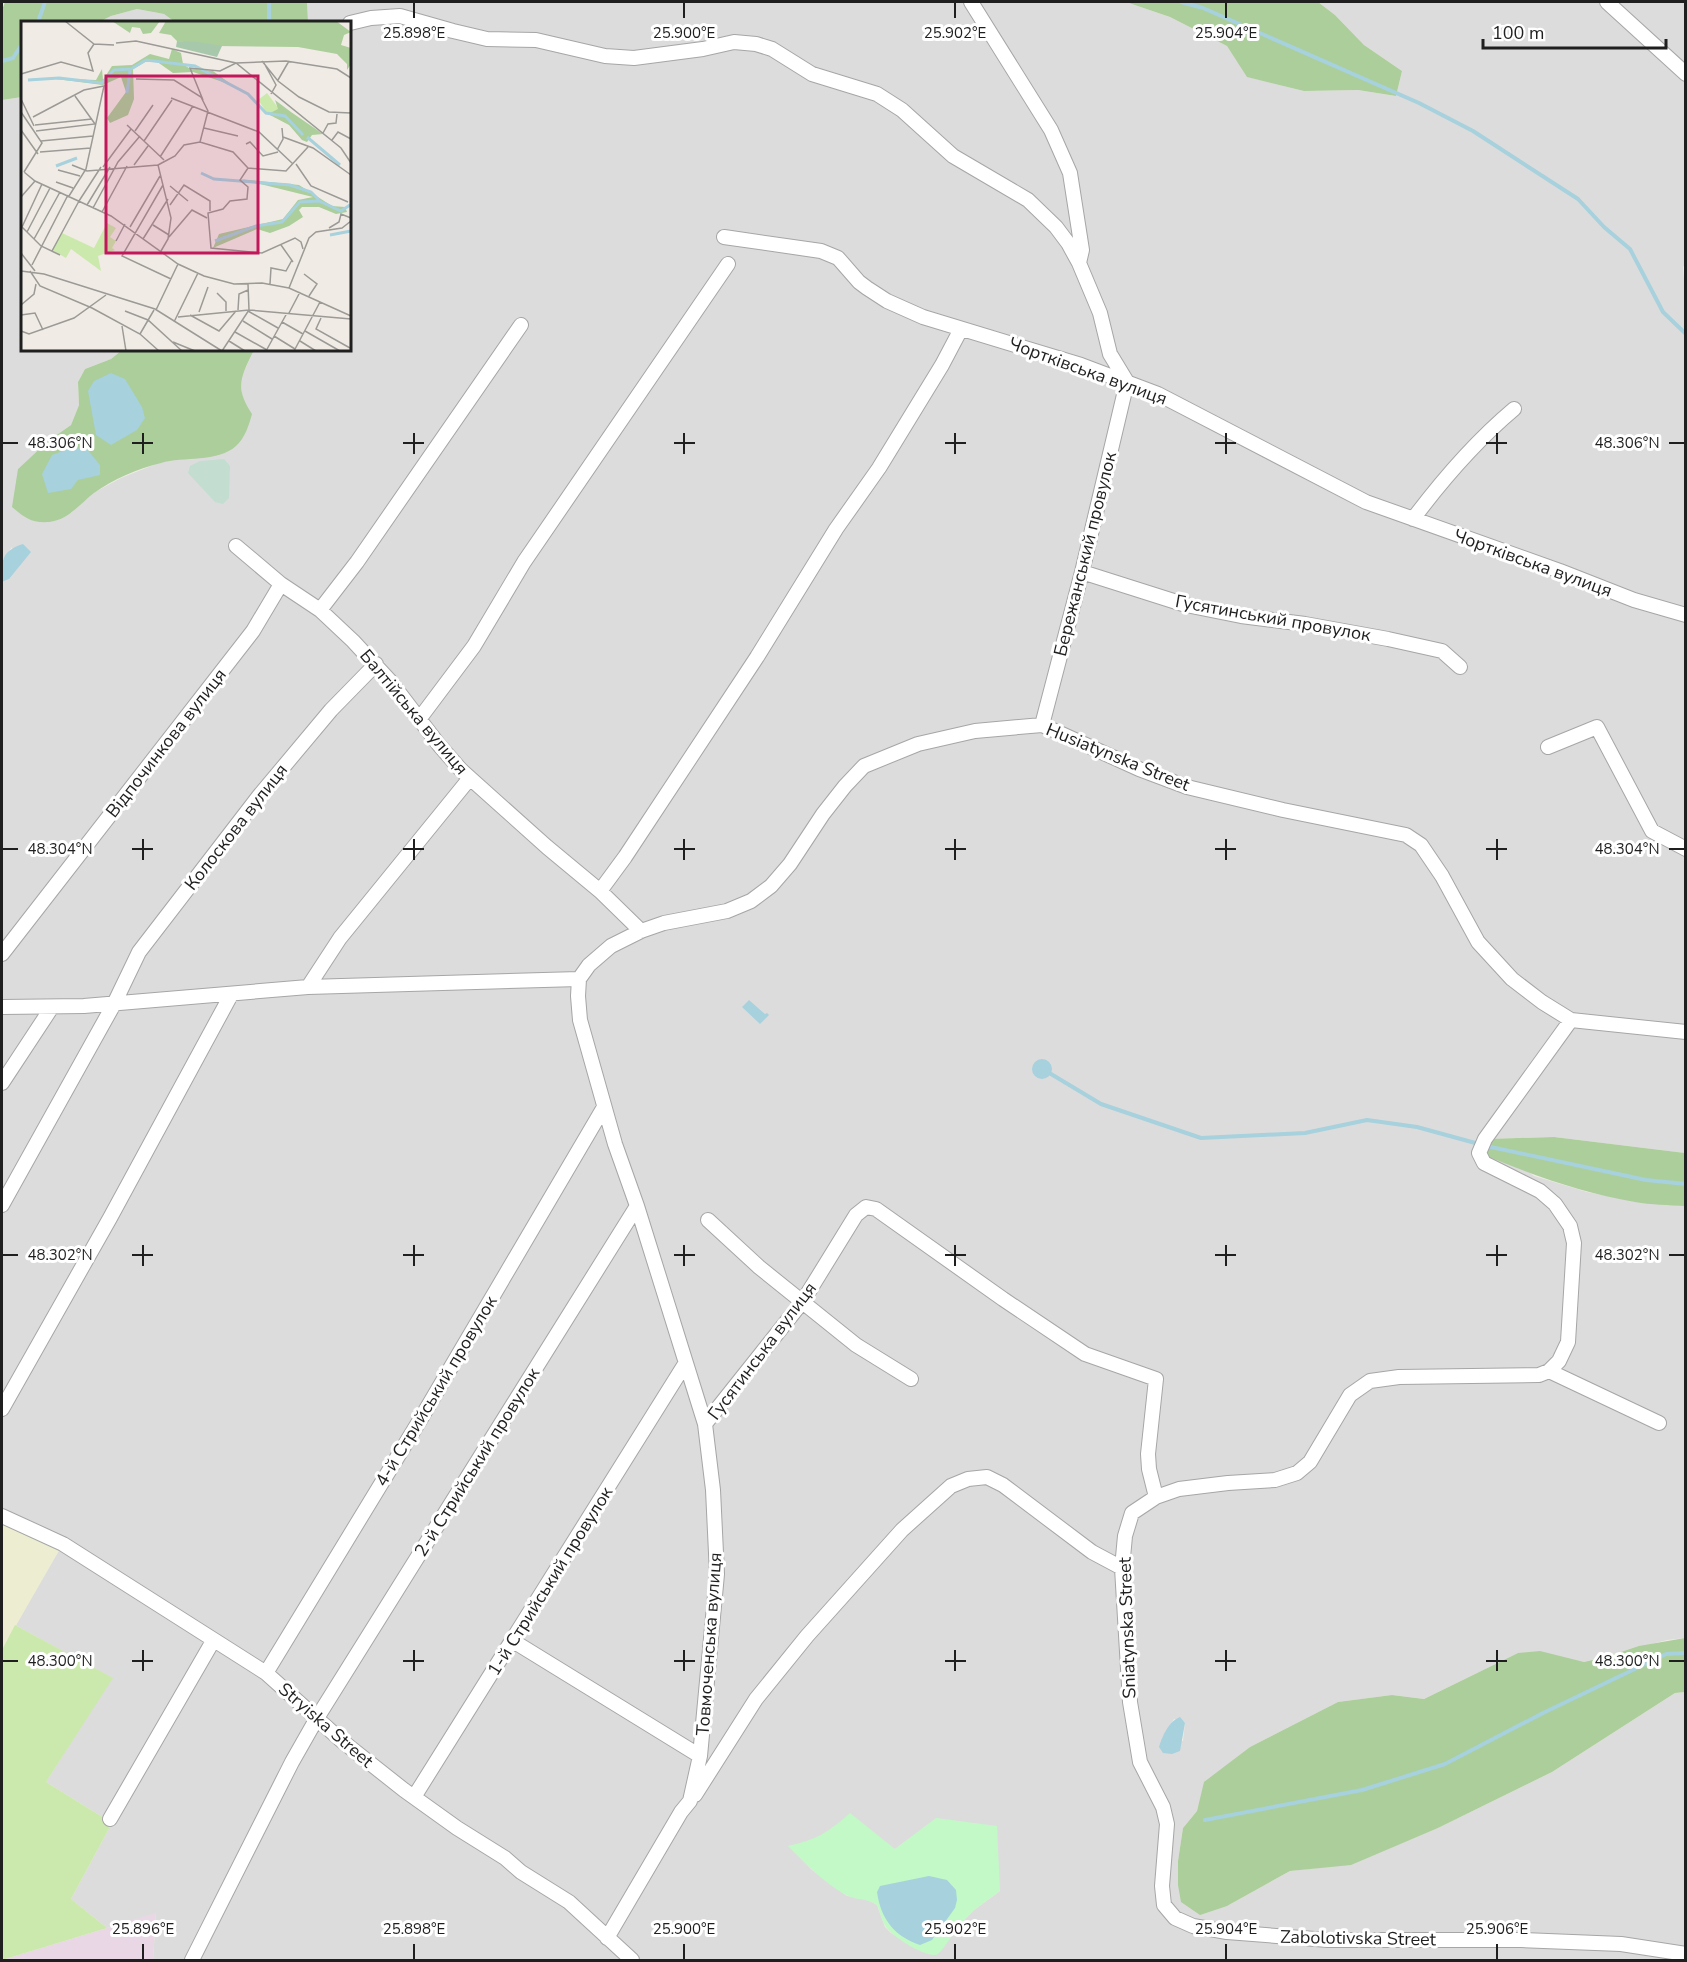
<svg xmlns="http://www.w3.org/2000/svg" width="1687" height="1962" font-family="'Nunito Sans',sans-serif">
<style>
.residential{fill:#dddcdc;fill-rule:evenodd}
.industrial{fill:#e9d7e6}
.farmland{fill:#edeed1}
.grass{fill:#cbe9ac}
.forest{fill:#abce9b}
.wetland{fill:#c3ded1}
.park{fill:#c3f9c7}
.water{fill:#a6d1dd}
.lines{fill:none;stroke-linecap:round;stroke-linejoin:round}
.stream{stroke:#a6d1dd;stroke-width:4}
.minor-casing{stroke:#a6a6a6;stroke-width:16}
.minor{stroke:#fff;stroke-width:14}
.ticks{fill:none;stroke:#1f1f1f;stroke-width:2}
.labels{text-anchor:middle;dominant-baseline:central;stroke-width:6;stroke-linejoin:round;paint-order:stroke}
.street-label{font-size:18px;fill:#1f1f1f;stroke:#fff}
.inset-river{fill:none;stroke:#a6d1dd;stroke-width:3}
.inset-road{fill:none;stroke:#9c9a96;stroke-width:1.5}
.view{fill:#c2185b;fill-opacity:0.15;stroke:#c2185b;stroke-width:3}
.inset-edge{fill:none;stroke:#1f1f1f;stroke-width:3}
.ticks-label{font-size:15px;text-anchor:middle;fill:#1f1f1f;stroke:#fff;stroke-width:6;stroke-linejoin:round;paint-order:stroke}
</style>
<rect width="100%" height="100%" fill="#f0ece5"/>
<path class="residential" d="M 307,2 L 1126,2 L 1170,17 L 1227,46 L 1248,77 L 1304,91 L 1358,90 L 1396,96 L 1402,71 L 1364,45 L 1335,15 L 1318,2 L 1685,2 L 1686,263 L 1683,267 L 1686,307 L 1685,1153 L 1554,1137 L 1488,1139 L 1534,1176 L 1587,1192 L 1637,1202 L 1685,1206 L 1685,1638 L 1667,1640 L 1584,1662 L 1518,1653 L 1424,1699 L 1392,1695 L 1338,1702 L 1250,1747 L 1205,1782 L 1197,1811 L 1183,1828 L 1178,1861 L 1178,1885 L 1227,1906 L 1290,1871 L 1351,1864 L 1438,1828 L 1552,1772 L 1675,1693 L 1685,1692 L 1685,1960 L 153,1960 L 156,1914 L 107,1928 L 71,1899 L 112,1823 L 46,1782 L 112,1678 L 15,1625 L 61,1547 L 2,1520 L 2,582 L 9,579 L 12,547 L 2,561 L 2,100 L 22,97 L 22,350 L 122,350 L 111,359 L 85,369 L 78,382 L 79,405 L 71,425 L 48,441 L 18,469 L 71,513 L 95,492 L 121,478 L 161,462 L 219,454 L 235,446 L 243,400 L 240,380 L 254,350 L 350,350 L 350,22 L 308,22 ZM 1174,1719 L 1185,1723 L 1183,1741 L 1162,1738 ZM 937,1818 L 1000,1891 L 974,1910 L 961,1923 L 921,1951 L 891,1933 L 885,1927 L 877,1905 L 865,1898 L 847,1896 L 812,1870 L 789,1846 L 808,1842 L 823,1835 L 835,1826 L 895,1849 Z
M 137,9 L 164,14 L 175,22 L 99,22 L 111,16 Z"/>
<path class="industrial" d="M 156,1913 L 153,1960 L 2,1960 L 107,1928 Z"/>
<path class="farmland" d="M 2,1520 L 61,1547 L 2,1650 Z"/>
<path class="grass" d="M 15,1625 L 113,1678 L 46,1782 L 112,1823 L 71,1899 L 107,1928 L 2,1960 L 2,1650 Z"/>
<path class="forest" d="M 5,2 L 307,2 L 308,22 L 175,22 L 164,14 L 137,9 L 111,16 L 99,22 L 22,22 L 22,97 L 2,100 L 2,10 Z
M 1126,2 L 1318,2 L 1335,15 L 1364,45 L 1402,71 L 1396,96 L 1358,90 L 1304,91 L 1247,77 L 1227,46 L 1170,17 Z
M 122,350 L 254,350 C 241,377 234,387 252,414 C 249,425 245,438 236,446 C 217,463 184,456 161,463 C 139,468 112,480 94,493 C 80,504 68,520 49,522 C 31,523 25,518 12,507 L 18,469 L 48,441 L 71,425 L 79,405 L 78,382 L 85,369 L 111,359 Z
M 1554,1137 L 1685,1153 L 1685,1206 C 1669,1205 1651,1205 1635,1202 C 1581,1193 1532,1175 1482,1154 L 1488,1139 Z
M 1685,1638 L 1685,1692 L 1675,1693 L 1552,1772 L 1438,1828 L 1351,1865 L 1290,1871 L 1227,1906 L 1200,1915 L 1181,1902 L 1178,1885 L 1178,1861 L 1183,1828 L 1197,1811 L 1204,1782 L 1250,1747 L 1338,1702 L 1392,1695 L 1424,1699 L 1518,1653 L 1540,1651 L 1584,1662 L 1609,1656 L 1639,1646 Z"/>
<path class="wetland" d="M 224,459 L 230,466 L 229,498 L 223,504 L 215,502 L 188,473 L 190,466 L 200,461 Z"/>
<path class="park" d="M 850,1813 L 895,1849 L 936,1818 L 997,1826 L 1000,1891 C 986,1901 972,1910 961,1924 C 954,1931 945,1948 938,1954 C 929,1960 891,1936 886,1927 C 882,1921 880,1912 877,1905 C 865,1897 857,1901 846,1895 C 824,1883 806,1864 788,1846 C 816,1840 829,1832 850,1813 Z"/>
<path class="water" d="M 111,373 L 125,379 L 142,407 L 145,418 L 137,430 L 111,445 L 96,435 L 88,391 L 94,381 Z
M 71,448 L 87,449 L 100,465 L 100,475 L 78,480 L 71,489 L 48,493 L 42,474 L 52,455 Z
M 23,544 L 31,552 L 9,579 L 2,582 C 1,562 1,551 23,544 Z
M 749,1000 L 765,1014 L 767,1013 L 769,1015 L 760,1024 L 742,1007 Z
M1032 1069a10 10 0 1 1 20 0a10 10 0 1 1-20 0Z
M 1180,1717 L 1185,1723 L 1180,1751 L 1172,1754 L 1163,1753 L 1159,1747 C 1162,1736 1169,1721 1180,1717 Z
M 929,1876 L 947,1880 L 956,1890 L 957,1900 L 955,1908 L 932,1940 L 920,1945 C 894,1936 881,1919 877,1892 L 880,1886 Z"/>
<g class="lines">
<path class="stream" d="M 269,2 L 269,22
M 1181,2 L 1203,8 L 1419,103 L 1473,131 L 1578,199 L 1604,227 L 1630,249 L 1663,312 L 1686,334
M 38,22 L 45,2
M 2,61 L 13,58 L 22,44
M 1051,1074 L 1101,1104 L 1201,1138 L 1305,1133 L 1367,1120 L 1417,1127 L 1479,1144
M 1486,1146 L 1646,1180 L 1686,1184
M 1205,1820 L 1362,1790 L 1445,1764 L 1543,1713 L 1666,1654 L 1686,1653"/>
<g class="minor-casing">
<path id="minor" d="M 971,2 L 1051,130 L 1070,173 L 1082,250 L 1079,263
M 1607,2 L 1686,74
M 350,23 L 371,18 L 400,16 L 453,31 L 487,39 L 536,40 L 605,56 L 634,58 L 703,49 L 734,42 L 756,44 L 772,49 L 812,74 L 877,94 L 902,110 L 953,156 L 1028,200 L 1056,227 L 1068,243 L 1079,263 L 1100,313 L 1110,354 L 1127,382 L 1082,572 L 1042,725
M 724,237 L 821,251 L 838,258 L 859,282 L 867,288 L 887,301 L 923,317 L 1081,365 L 1158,394 L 1366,502 L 1560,571 L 1634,600 L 1686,615
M 1413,519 C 1443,479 1476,441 1514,409
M 236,546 L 281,584 L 320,610 L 353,641 L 391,682 L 439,745 L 461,770 L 547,847 L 600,891 L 641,931
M 1082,572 L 1186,605 L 1241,616 L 1305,624 L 1388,639 L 1442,651 L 1460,667
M 320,610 L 357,562 L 521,325
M 420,718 L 474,646 L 524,562 L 728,264
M 1548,747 L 1597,727 L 1652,831 L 1686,849
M 600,891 L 625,857 L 757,657 L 836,529 L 879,468 L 942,365 L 961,329
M 2,954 L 253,631 L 281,584
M 308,987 L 340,938 L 470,778
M 2,1007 L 84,1006 L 308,987 L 579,979
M 1571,1020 L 1485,1139 L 1479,1153 L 1484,1163 L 1540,1191 L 1555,1204 L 1570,1226 L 1574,1243 L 1568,1342 L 1559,1361 L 1549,1371 L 1539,1375 L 1399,1377 L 1370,1381 L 1350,1395 L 1310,1462 L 1297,1473 L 1275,1480 L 1228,1483 L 1179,1489 L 1156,1497 L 1132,1513 L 1125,1536 L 1122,1568 L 1130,1702 L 1140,1762 L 1163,1807 L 1167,1824 L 1162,1886 L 1164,1905 L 1175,1918 L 1193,1926 L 1227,1932 L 1328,1940 L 1521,1940 L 1621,1944 L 1686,1954
M 2,1083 L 52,1007
M 2,1205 L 114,1004 L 139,952 L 259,796 L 331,710 L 376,664
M 708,1220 L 759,1267 L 856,1345 L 911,1379
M 1549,1371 L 1659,1423
M 2,1409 L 110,1218 L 231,995
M 705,1424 L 803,1301 L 856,1215 L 866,1207 L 876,1209 L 1003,1299 L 1085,1354 L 1156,1379 L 1148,1454 L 1149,1469 L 1156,1497
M 2,1516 L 63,1544 L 266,1673 L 342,1741 L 404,1790 L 457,1828 L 505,1858 L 521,1872 L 569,1902 L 632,1960
M 513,1641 L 700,1756
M 266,1673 L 420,1420 L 604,1107
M 695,1795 L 756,1699 L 807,1636 L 902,1530 L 951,1486 L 968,1479 L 987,1477 L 1003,1485 L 1092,1552 L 1122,1568
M 414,1797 L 685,1364
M 110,1819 L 213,1641
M 607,1938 L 681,1812 L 690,1801 L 700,1756 L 717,1574 L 713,1490 L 705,1424 L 637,1206 L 615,1144 L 580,1020 L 578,996 L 579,979 L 589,965 L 611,946 L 641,931 L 664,923 L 727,911 L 751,901 L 771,886 L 790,864 L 823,814 L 845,786 L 864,766 L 918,744 L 975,731 L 1042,725 L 1139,769 L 1187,787 L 1283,810 L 1406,835 L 1421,845 L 1442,876 L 1478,942 L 1512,979 L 1542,1002 L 1571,1020 L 1686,1032
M 192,1960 L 292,1762 L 317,1718 L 637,1206"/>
</g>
<use href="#minor" class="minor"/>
</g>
<path class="ticks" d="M 414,3 L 414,18M 684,3 L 684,18M 955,3 L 955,18M 1226,3 L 1226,18M 143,433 L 143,454M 414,433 L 414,454M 684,433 L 684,454M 955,433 L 955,454M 1226,433 L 1226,454M 1497,433 L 1497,454M 3,443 L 18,443M 132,443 L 153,443M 403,443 L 424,443M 674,443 L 695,443M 945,443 L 966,443M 1215,443 L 1236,443M 1486,443 L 1507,443M 1669,443 L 1684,443M 143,839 L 143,860M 414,839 L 414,860M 684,839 L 684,860M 955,839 L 955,860M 1226,839 L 1226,860M 1497,839 L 1497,860M 3,849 L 18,849M 132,849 L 153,849M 403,849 L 424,849M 674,849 L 695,849M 945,849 L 966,849M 1215,849 L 1236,849M 1486,849 L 1507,849M 1669,849 L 1684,849M 143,1245 L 143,1266M 414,1245 L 414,1266M 684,1245 L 684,1266M 955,1245 L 955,1266M 1226,1245 L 1226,1266M 1497,1245 L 1497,1266M 3,1255 L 18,1255M 132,1255 L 153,1255M 403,1255 L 424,1255M 674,1255 L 695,1255M 945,1255 L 966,1255M 1215,1255 L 1236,1255M 1486,1255 L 1507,1255M 1669,1255 L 1684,1255M 143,1650 L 143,1671M 414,1650 L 414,1671M 684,1650 L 684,1671M 955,1650 L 955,1671M 1226,1650 L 1226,1671M 1497,1650 L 1497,1671M 3,1661 L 18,1661M 132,1661 L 153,1661M 403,1661 L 424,1661M 674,1661 L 695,1661M 945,1661 L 966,1661M 1215,1661 L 1236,1661M 1486,1661 L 1507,1661M 1669,1661 L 1684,1661M 143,1944 L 143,1959M 414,1944 L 414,1959M 684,1944 L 684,1959M 955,1944 L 955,1959M 1226,1944 L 1226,1959M 1497,1944 L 1497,1959"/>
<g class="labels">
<g class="street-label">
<text transform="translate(1088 371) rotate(20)">Чортківська вулиця</text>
<text transform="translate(1085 554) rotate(-76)">Бережанський провулок</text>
<text transform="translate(1533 563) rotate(20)">Чортківська вулиця</text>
<text transform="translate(1273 618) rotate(10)">Гусятинський провулок</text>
<text transform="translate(414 712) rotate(50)">Балтійська вулиця</text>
<text transform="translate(166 743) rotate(-52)">Відпочинкова вулиця</text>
<text transform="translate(1118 757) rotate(22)">Husiatynska Street</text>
<text transform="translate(236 827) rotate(-52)">Колоскова вулиця</text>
<text transform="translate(762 1351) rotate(-53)">Гусятинська вулиця</text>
<text transform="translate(436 1391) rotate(-59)">4-й Стрийський провулок</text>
<text transform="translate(477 1462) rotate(-58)">2-й Стрийський провулок</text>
<text transform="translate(550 1581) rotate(-58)">1-й Стрийський провулок</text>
<text transform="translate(1127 1628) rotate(-92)">Sniatynska Street</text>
<text transform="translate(709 1644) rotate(-86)">Товмоченська вулиця</text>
<text transform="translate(326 1725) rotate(41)">Stryiska Street</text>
<text transform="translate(1358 1938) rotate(1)">Zabolotivska Street</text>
</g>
</g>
<g transform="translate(21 21)">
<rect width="330" height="330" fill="#f0ece5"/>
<path d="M 246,72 L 258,88 L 247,93 L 237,79 ZM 86,202 L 95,207 L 89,216 L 95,220 L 91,227 L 94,229 L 77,235 L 80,250 L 50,228 L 45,237 L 31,229 L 41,212 L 73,227 Z" fill="#cbe9ac"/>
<path d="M 91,0 L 139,0 L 130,12 L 122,13 L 119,7 L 111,6 L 109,12 ZM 145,0 L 315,0 L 330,11 L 323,14 L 320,24 L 330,27 L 330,43 L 326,49 L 326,43 L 316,33 L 277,26 L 193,25 L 156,20 L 150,14 L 138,12 ZM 151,28 L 160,32 L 162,43 L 168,47 L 192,50 L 211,64 L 172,51 L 152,52 L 135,40 L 124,41 L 112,48 L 113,78 L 107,94 L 89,102 L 86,97 L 105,71 L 100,56 L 82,64 L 27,57 L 75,59 L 81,48 L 82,59 L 91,45 L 111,44 L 129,33 L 148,38 ZM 254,79 L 270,91 L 302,113 L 291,114 L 286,121 L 281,119 L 268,104 L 247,93 L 257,88 ZM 219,158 L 278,164 L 311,185 L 324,186 L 326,191 L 315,193 L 298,186 L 281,186 L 278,189 L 282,196 L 268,205 L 249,212 L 236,208 L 192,227 L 198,213 L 262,198 L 277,179 L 292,176 Z" fill="#abce9b"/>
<path d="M 156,20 L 176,21 L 201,25 L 196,36 L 155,26 Z" fill="#a7c8ab"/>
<path class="inset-river" d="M 7,59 L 38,57 L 81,62 L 93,49 L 110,48 L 125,39 L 174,45 L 227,73 L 245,92 L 264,95 L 282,114M 106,72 L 109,49M 286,116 L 319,144M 35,145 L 56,137M 180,152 L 193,158 L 269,164 L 290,171 L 298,179M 309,214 L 330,210M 194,220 L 235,205 L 261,201 L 279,181 L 298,180 L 320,190 L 329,184"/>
<path class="inset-road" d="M 44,0 L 73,23 L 93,24M 95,22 L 115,20 L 215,42 L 320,127 L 330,142M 241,40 L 257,60 L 278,76 L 308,91 L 330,92M 243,42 L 255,64 L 250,73M 0,53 L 40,41 L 72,50 L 67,32 L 73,23M 115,58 L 153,59 L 180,76 L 187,90 L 179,121M 257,59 L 268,40M 150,77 L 238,111 L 272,143M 0,78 L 13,105M 182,79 L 169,47 L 199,50 L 215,42 L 265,40 L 316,48 L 330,57M 0,91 L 21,122 L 3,151M 12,96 L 63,69 L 83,65 L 65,148 L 48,175M 14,104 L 71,98M 106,104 L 143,139M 183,107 L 217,115M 0,109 L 17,133M 15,110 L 74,103 L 54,75M 114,110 L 132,84M 302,112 L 307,103 L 315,102 L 316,93M 262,116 L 292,127 L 330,154M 311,119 L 317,111 L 330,118M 20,120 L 72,115M 123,120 L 151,79M 225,123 L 229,121 L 242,135 L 257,131M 256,129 L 262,118 L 261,107M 19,131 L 70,127M 139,136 L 172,85M 275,143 L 290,165 L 327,181M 51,144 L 66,150 L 137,144M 113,144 L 127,125M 82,146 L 110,108M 227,147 L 219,159 L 227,166 L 226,178 L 209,180 L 202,188 L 187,192 L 190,227 L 241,232 L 274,217 L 280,221 L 282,228M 37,149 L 59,155M 3,151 L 14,160 L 90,195 L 157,243 L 183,255 L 213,263 L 241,262 L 268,267 L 330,295M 35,161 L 52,167M 142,164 L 101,235 L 150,258M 149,165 L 167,180M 0,176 L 14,160M 58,180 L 80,146M 66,184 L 89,146M 149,184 L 163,164 L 189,180 L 189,190M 72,187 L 97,141 L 119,115M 81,191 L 106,145M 132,204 L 148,214M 0,205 L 20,225 L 39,234M 1,206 L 21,163M 109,206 L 139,155M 308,207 L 318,201 L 320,193 L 330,197M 6,211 L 29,167M 148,216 L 171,189 L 186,197M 13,218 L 39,171M 122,218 L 147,178M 95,220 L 104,203M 260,224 L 272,241M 31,230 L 58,180M 140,230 L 147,218 L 150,197 L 137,144 L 154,135 L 163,124 L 179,121 L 212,131 L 227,147 L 265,150 L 287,126M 0,232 L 14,250M 11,244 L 47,174M 0,250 L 23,253 L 134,288 L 201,330M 9,250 L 19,265 L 71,287 L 119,313 L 138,330M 283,253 L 296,263 L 288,275M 249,263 L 250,247 L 265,250 L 271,239M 268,267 L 288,217 L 295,211 L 321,207 L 330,200M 196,272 L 205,281 L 205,290M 0,284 L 13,273 L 15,263M 135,289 L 157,243M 217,289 L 218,273 L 227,269M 104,290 L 127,299 L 161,330M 227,290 L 257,307M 178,291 L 187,266M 268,292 L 279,271M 0,294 L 14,292 L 22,309M 169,294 L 198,310 L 215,290M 157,296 L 228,289 L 330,298M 300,297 L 295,308 L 329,327M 222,300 L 251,318M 153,301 L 177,252M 261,301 L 282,313M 101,305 L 105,330M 0,310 L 8,313 L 53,297 L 85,274M 284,310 L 319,330M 214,311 L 246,329M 119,313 L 133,289M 253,315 L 274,328M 208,320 L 224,330M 279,320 L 295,330M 152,321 L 174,330M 201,330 L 228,289 L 227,263M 245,330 L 266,292M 273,330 L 299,281"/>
<path class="view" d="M 85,55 L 237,55 L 237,232 L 85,232 Z"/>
<rect width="330" height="330" class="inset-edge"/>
</g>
<g class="ticks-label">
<text x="414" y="38">25.898°E</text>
<text x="684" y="38">25.900°E</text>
<text x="955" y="38">25.902°E</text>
<text x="1226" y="38">25.904°E</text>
<text x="60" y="448">48.306°N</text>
<text x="1627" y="448">48.306°N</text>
<text x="60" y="854">48.304°N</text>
<text x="1627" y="854">48.304°N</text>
<text x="60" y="1260">48.302°N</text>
<text x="1627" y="1260">48.302°N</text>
<text x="60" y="1666">48.300°N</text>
<text x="1627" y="1666">48.300°N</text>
<text x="143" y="1934">25.896°E</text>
<text x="414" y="1934">25.898°E</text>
<text x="684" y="1934">25.900°E</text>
<text x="955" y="1934">25.902°E</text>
<text x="1226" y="1934">25.904°E</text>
<text x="1497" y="1934">25.906°E</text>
</g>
<rect width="1687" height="1962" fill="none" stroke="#1f1f1f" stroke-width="6"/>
<path d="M1483 39v9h183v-9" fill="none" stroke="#1f1f1f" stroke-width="3"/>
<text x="1492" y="39" font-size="18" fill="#1f1f1f" stroke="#ffffff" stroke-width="4.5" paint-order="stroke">100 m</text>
</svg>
